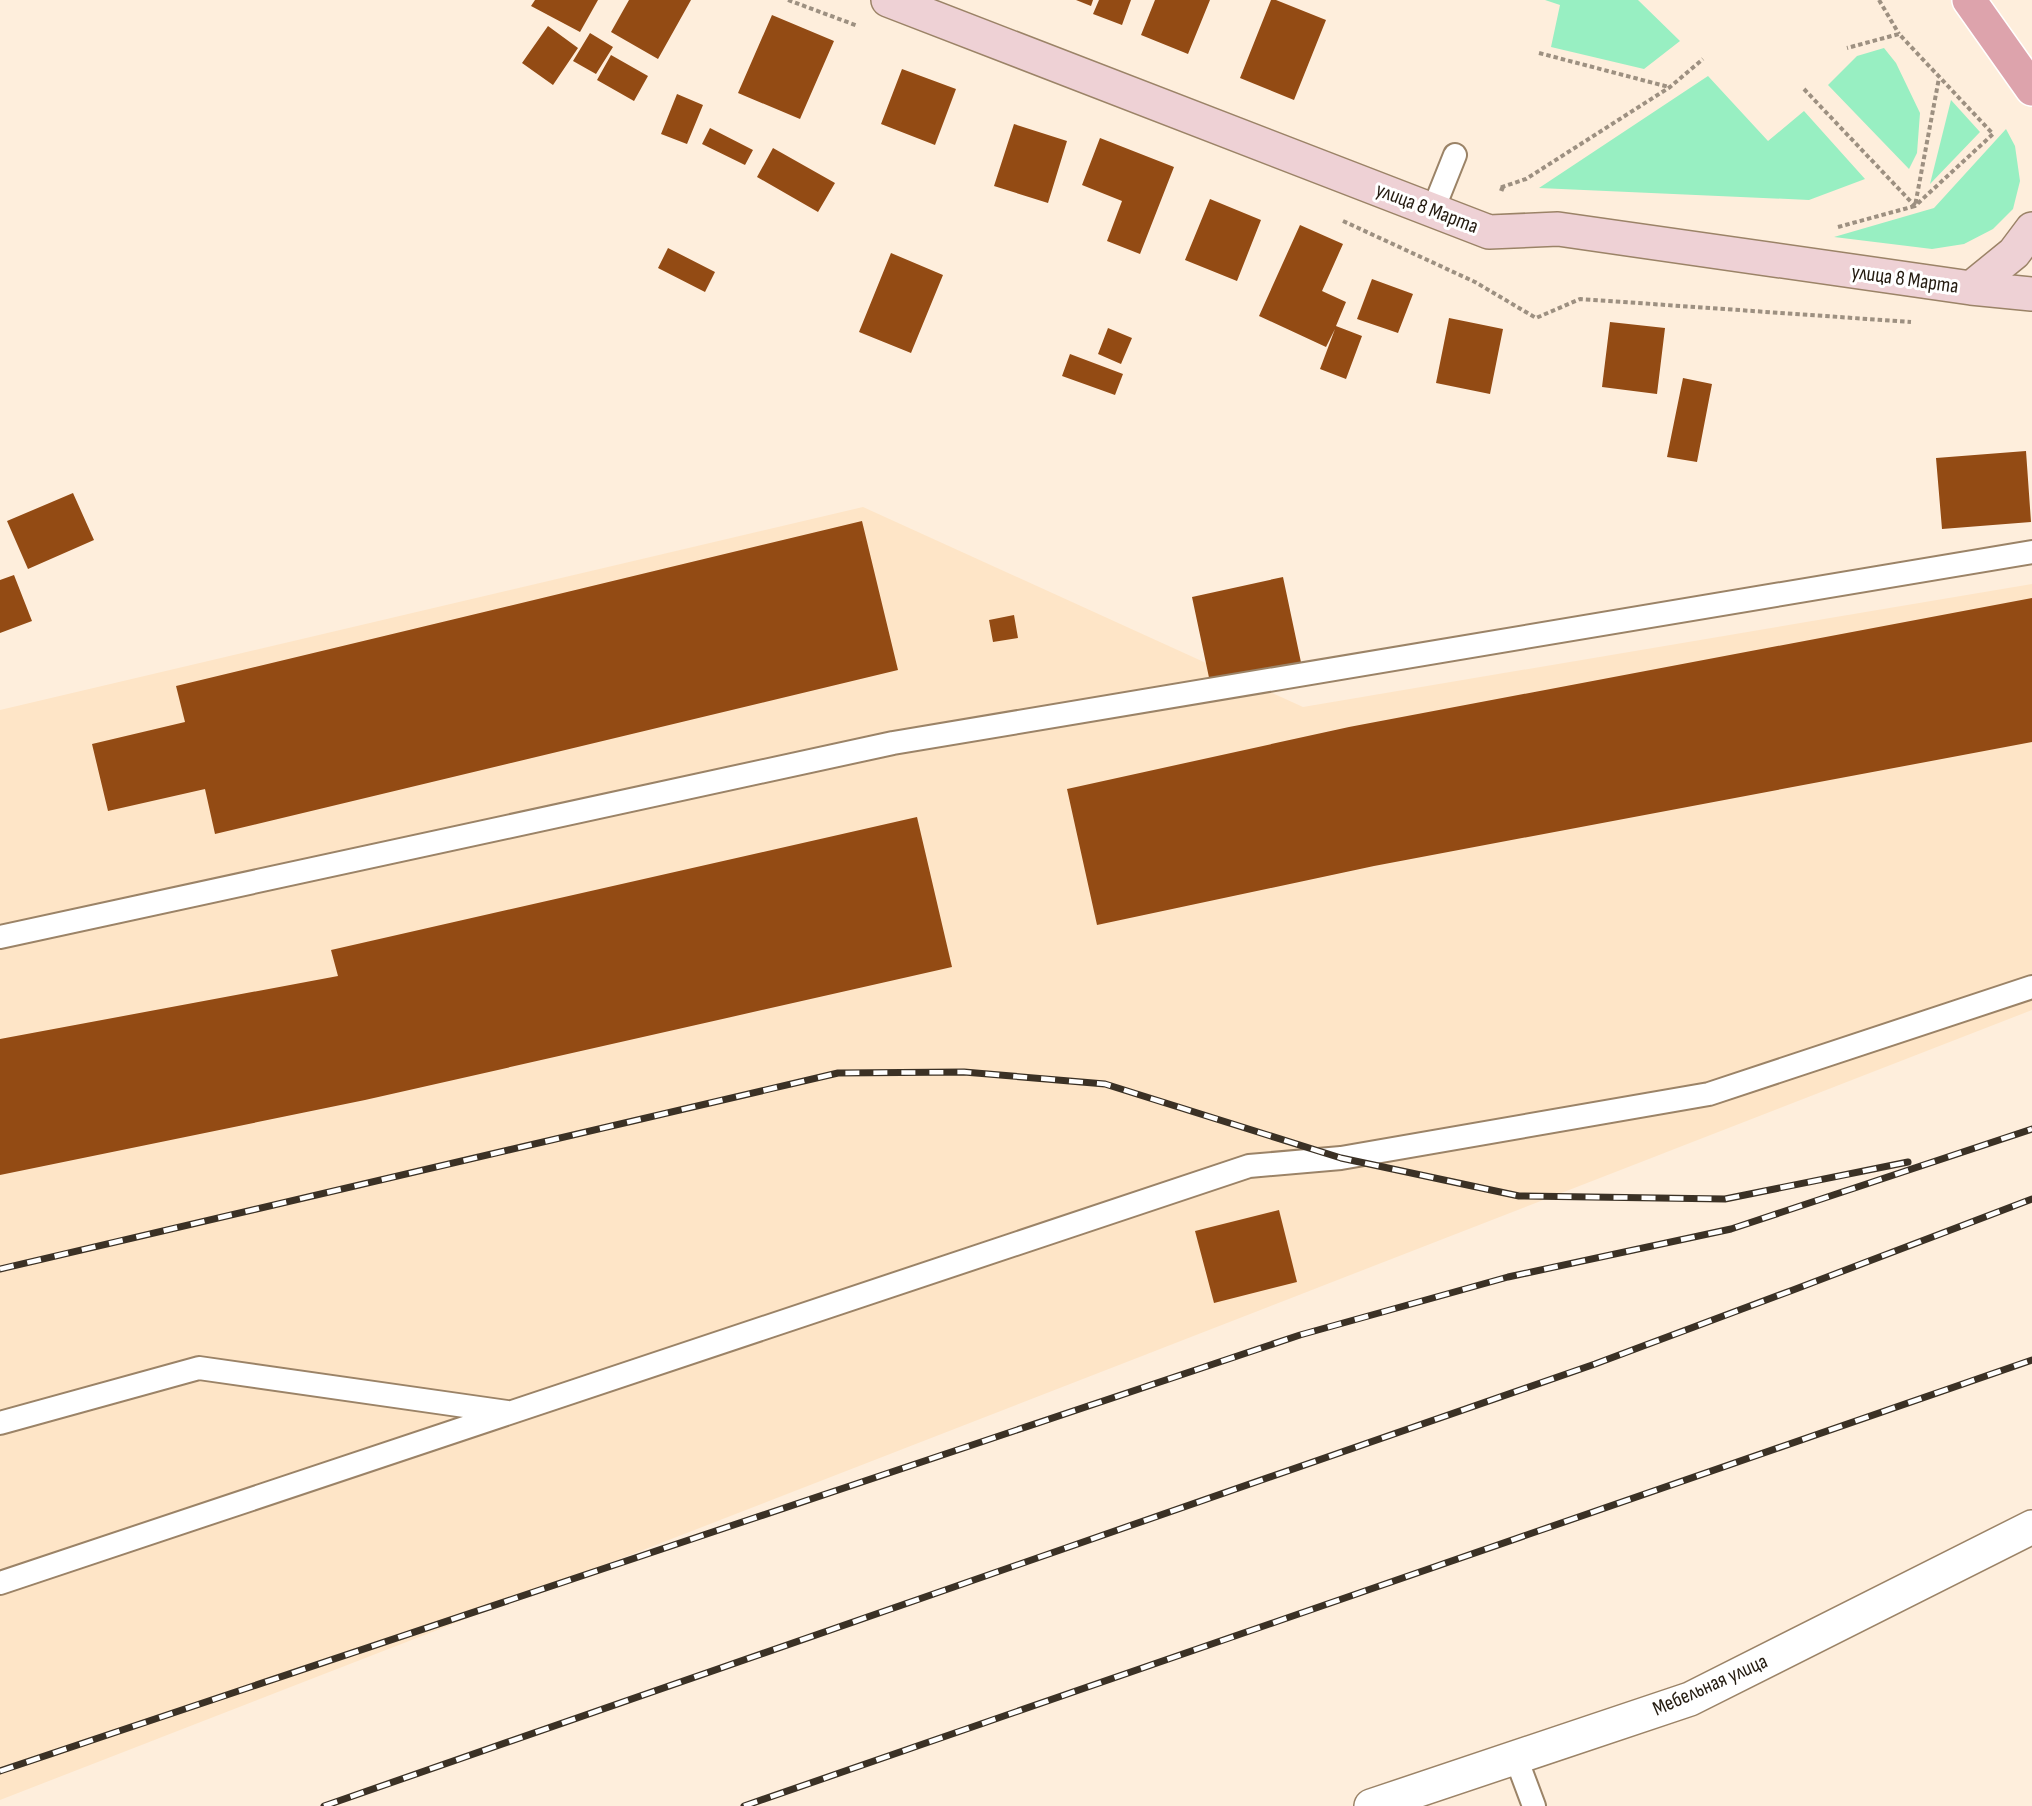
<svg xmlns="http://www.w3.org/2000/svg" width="2032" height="1806" font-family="'Sofia Sans Condensed',sans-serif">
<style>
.built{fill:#fee5c7}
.green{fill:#98efc2}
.building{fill:#934b14}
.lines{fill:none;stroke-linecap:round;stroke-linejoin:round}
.lane-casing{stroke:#9b8367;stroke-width:26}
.street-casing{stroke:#9b8367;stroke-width:36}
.secondary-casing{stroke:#9b8367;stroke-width:36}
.primary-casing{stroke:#fff;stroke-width:36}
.path{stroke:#9d9081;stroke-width:4;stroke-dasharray:4.5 3;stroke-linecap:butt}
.lane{stroke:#fff;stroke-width:22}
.street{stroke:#fff;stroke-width:33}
.secondary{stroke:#eed1d5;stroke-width:33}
.primary{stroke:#dda3ac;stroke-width:33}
.rail-casing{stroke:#3b3125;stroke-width:7}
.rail{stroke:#fff;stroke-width:4.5;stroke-dasharray:14;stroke-linecap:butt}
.labels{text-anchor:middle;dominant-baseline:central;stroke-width:6;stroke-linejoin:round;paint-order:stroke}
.street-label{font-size:21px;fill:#241b10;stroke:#fff}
</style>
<rect width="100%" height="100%" fill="#feeedc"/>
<path class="built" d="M 863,507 L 1303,707 L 2032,584 L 2032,1010 L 0,1800 L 0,710 Z"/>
<path class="green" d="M 1545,0 L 1638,0 L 1680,41 L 1644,69 L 1551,47 L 1560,5 Z
M 1884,48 L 1896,63 L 1920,113 L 1917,153 L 1909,169 L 1828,85 L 1857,56 Z
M 1708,76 L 1768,141 L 1804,111 L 1865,179 L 1809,200 L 1539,188 Z
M 1951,100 L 1980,132 L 1930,184 Z
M 2006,129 L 2015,146 L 2020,181 L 2013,209 L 1993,229 L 1964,244 L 1932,249 L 1834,237 L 1934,208 Z"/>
<path class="building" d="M 535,0 L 598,0 L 580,32 L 531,6 Z
M 629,0 L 691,0 L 658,59 L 611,32 Z
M 1076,0 L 1093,0 L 1091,6 Z
M 1099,0 L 1131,0 L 1122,25 L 1093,14 Z
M 1155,0 L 1210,0 L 1188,54 L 1141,35 Z
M 1271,0 L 1276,0 L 1326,20 L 1294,100 L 1240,78 Z
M 772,15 L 834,41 L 800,119 L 738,93 Z
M 548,26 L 578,48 L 553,85 L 522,63 Z
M 590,33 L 613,47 L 596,74 L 573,61 Z
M 611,55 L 648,76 L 634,101 L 597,80 Z
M 902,69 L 956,89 L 935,145 L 881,124 Z
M 677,94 L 703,105 L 687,144 L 661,134 Z
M 1014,124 L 1067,141 L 1048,203 L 994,186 Z
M 710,128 L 753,150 L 745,165 L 702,144 Z
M 1100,138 L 1174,167 L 1140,254 L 1107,241 L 1122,201 L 1082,185 Z
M 773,148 L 835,183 L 818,212 L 757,177 Z
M 1210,199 L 1261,220 L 1237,281 L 1185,260 Z
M 1300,225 L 1343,244 L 1322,291 L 1346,302 L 1336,326 L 1362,336 L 1346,379 L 1320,369 L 1335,329 L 1326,347 L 1259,316 Z
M 668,248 L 715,272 L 705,292 L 658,268 Z
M 891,253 L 943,275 L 911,353 L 859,332 Z
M 1372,279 L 1413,294 L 1398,333 L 1357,319 Z
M 1449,318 L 1503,329 L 1490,394 L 1436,383 Z
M 1610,322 L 1665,328 L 1657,394 L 1602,387 Z
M 1108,328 L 1132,338 L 1121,364 L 1098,354 Z
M 1070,354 L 1123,374 L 1115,395 L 1062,376 Z
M 1683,378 L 1712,384 L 1697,462 L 1667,457 Z
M 2026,451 L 2031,522 L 1942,529 L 1936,458 Z
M 73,493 L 94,540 L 28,569 L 7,521 Z
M 862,521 L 898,670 L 215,834 L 205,789 L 108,811 L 92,744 L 185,722 L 176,686 Z
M 14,575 L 32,621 L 0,633 L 0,580 Z
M 1283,577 L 1302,667 L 1211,687 L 1192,597 Z
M 2032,598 L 2032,742 L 1374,866 L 1097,925 L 1067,789 L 1349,727 Z
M 1014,615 L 1018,638 L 993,642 L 989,620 Z
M 917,817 L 952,967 L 365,1100 L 0,1175 L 0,1039 L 338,976 L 331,950 Z
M 1279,1210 L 1297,1282 L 1214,1303 L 1195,1231 Z"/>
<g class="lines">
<g class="lane-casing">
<path id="lane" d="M 1433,210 L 1455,155
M 0,937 L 893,743 L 2032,552
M 0,1423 L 199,1368 L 507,1412
M 0,1583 L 1249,1166 L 1341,1158 L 1709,1094 L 2032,987
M 1516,1758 L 1534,1806"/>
</g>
<g class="street-casing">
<path id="street" d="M 1371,1806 L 1690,1699 L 2032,1527"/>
</g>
<g class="secondary-casing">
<path id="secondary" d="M 888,0 L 1489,232 L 1558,229 L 1971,288 L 2032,294
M 1971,288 L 2014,253 L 2032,229"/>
</g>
<g class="primary-casing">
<path id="primary" d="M 1969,0 L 2032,89"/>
</g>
<path class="path" d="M 788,0 L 858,26
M 1879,0 L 1899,34
M 1539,53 L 1669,87
M 1804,89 L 1915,206 L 1993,134 L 1899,34 L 1847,48
M 1504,190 L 1499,188 L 1526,179 L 1670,87 L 1703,59
M 1343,221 L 1475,282 L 1536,318 L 1580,299 L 1911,322
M 1838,227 L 1915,206 L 1939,78"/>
<use href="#lane" class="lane"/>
<use href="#street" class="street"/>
<use href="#secondary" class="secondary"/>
<use href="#primary" class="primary"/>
<g class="rail-casing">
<path id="rail" d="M 0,1269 L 838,1073 L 964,1072 L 1105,1084 L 1341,1158 L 1519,1196 L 1725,1199 L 1908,1162
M 0,1771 L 1300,1335 L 1508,1277 L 1731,1229 L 2032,1129
M 324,1806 L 1595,1364 L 1793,1290 L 2032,1199
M 744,1806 L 2032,1360"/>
</g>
<use href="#rail" class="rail"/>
</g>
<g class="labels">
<g class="street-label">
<text transform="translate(1427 208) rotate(21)">улица 8 Марта</text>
<text transform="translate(1905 279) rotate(8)">улица 8 Марта</text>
<text transform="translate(1710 1685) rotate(-24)">Мебельная улица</text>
</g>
</g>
</svg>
